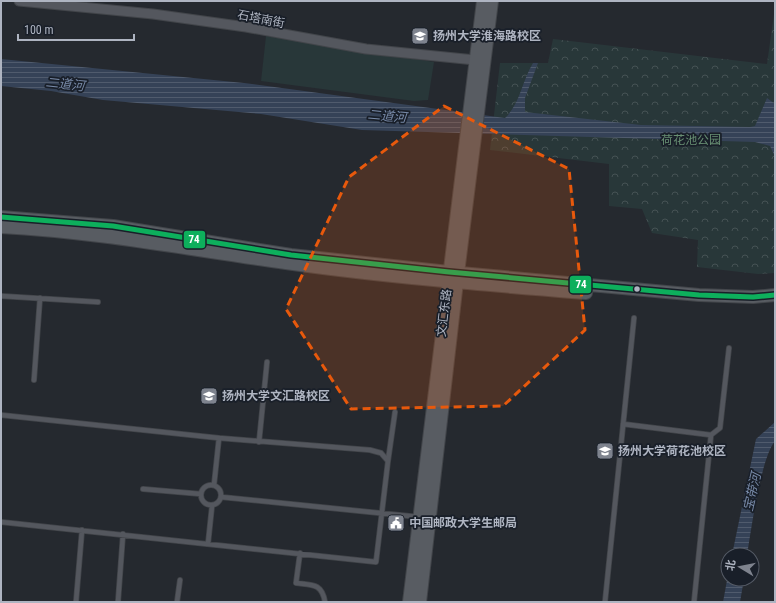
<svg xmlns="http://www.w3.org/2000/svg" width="776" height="603" font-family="'Roboto Condensed','Noto Sans SC',sans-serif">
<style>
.park{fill:url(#park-crowns)}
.garden{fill:#283739}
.water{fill:url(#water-rules)}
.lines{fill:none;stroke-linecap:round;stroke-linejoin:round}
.lane-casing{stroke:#42454a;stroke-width:6}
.street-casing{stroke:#42454a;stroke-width:11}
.secondary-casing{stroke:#42454a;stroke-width:14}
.lane{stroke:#54575e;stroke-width:4.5}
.street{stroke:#54575e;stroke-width:9}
.secondary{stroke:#585c62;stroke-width:12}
.bus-1-casing{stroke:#191f29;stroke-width:8}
.bus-1{stroke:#0daf5c;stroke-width:5}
.marked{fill:#e8590c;fill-opacity:0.2;stroke:#e8590c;stroke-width:3;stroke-dasharray:8 5;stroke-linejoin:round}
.bus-dot{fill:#aeb4c1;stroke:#191f29;stroke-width:1.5}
.labels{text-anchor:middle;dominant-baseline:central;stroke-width:3.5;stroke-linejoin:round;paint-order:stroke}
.street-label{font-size:12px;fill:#aeb4c1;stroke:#191f29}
.poi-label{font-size:12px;font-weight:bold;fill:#aeb4c1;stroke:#191f29;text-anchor:start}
.park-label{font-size:12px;fill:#688f73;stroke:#191f29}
.water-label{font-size:13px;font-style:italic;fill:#788aa8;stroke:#191f29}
.line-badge{stroke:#191f29;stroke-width:1.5}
.badge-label{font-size:11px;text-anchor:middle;font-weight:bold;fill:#fff}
</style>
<defs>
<pattern id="park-crowns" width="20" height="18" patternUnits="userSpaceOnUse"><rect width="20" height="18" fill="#283739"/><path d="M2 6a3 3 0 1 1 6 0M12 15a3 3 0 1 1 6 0" fill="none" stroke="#455254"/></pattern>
<pattern id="water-rules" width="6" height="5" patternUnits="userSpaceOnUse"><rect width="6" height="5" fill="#354257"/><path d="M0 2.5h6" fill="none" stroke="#505b6d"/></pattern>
</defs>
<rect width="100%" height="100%" fill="#25292f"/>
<path class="park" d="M 775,7 L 775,273 L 758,274 L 697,267 L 698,240 L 652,233 L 642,209 L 609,206 L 609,164 L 490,150 L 500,63 L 548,63 L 553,39 L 767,64 Z"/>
<path class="garden" d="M 266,36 L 434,62 L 428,100 L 414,101 L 261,81 Z"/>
<path class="water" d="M 1,59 L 244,83 L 505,118 C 520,104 522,81 533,63 L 538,63 L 525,98 L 525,112 L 641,125 L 750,127 L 755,126 L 767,98 L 775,104 L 775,157 L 770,146 L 755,142 L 362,130 L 261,114 L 103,100 L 51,91 L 1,86 Z
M 775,422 L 775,441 C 761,457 751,531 747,555 L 732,555 L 756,439 Z
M 728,575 L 728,579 L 744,579 L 740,602 L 723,602 Z"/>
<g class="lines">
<g class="lane-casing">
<path id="lane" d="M 1,296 L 98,302
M 34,380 L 40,298
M 1,415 L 219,438
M 623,424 L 711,435 L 694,602
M 711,435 L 720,428 L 729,348
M 259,442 L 267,362
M 388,461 L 395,412
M201 495a10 10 0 1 1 20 0a10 10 0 1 1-20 0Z
M 143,489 L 201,494
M 221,497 L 419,517
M 1,522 L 376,562 L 388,461 L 381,453 L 370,450 L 219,438 L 214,485
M 208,544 L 212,506
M 300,553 L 296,583 C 312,585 322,583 325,602
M 76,602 L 82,530
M 118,602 L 123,534
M 177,602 L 180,580
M 605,602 L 634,318"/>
</g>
<g class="street-casing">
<path id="street" d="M 19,1 L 153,14 L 246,27 L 366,49 L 475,60"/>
</g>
<g class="secondary-casing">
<path id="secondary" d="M 1,217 L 113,226 L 291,255 L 449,272 L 699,295 L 753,297 L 775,295
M 1,227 C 97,232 191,250 286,263 C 385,277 486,285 586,293
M 409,602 L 483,1
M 420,602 L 458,273 L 492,1"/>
</g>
<use href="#lane" class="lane"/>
<use href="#street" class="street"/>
<use href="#secondary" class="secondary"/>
<g class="bus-1-casing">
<path id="bus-1" d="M 1,217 L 113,226 L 291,255 L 449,272 L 699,295 L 753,297 L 775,295"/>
</g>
<use href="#bus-1" class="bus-1"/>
</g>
<path class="marked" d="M 444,106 L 569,169 L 585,330 L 503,406 L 351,409 L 286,309 L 349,177 Z"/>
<defs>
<g id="university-square" transform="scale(0.9)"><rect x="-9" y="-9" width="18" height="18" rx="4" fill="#7e838e" stroke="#191f29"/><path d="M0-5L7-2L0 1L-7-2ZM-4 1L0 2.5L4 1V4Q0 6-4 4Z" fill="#fff"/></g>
<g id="civic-square" transform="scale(0.9)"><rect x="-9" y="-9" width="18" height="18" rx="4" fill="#7e838e" stroke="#191f29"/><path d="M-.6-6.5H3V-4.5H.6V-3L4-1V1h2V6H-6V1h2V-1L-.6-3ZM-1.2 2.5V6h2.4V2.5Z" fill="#fff"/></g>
</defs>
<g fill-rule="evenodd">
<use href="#university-square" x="420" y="36"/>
<use href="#university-square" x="209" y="396"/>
<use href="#university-square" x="605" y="451"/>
<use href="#civic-square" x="396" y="523"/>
</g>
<circle class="bus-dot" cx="637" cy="289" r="3.5"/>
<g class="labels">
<g class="street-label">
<text transform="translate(261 19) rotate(11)">石塔南街</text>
<text transform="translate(444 313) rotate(-83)">文汇东路</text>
</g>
<g class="poi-label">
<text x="433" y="36">扬州大学淮海路校区</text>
<text x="222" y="396">扬州大学文汇路校区</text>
<text x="618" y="451">扬州大学荷花池校区</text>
<text x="409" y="523">中国邮政大学生邮局</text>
</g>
<g class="park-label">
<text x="691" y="140">荷花池公园</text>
</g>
<g class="water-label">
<text transform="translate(65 84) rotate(6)">二道河</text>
<text transform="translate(387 116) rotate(5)">二道河</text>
<text transform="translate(752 492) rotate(-77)">宝带河</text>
</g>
</g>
<g class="line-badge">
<rect x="183" y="230" width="23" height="19" rx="4" fill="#0daf5c"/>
<rect x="569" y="275" width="23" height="19" rx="4" fill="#0daf5c"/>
</g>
<g class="badge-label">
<text x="194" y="243">74</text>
<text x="581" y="288">74</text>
</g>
<rect width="776" height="603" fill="none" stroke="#aeb4c1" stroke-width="4"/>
<g transform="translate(740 567) rotate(280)"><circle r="19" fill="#191f29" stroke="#555b66"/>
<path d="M0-3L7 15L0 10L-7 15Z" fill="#7e838e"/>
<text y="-6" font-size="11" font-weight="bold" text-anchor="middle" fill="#aeb4c1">北</text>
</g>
<path d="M18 34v6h116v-6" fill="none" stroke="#aeb4c1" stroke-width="2"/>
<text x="24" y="34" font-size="12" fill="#aeb4c1" stroke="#191f29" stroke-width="3" paint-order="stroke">100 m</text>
</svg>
